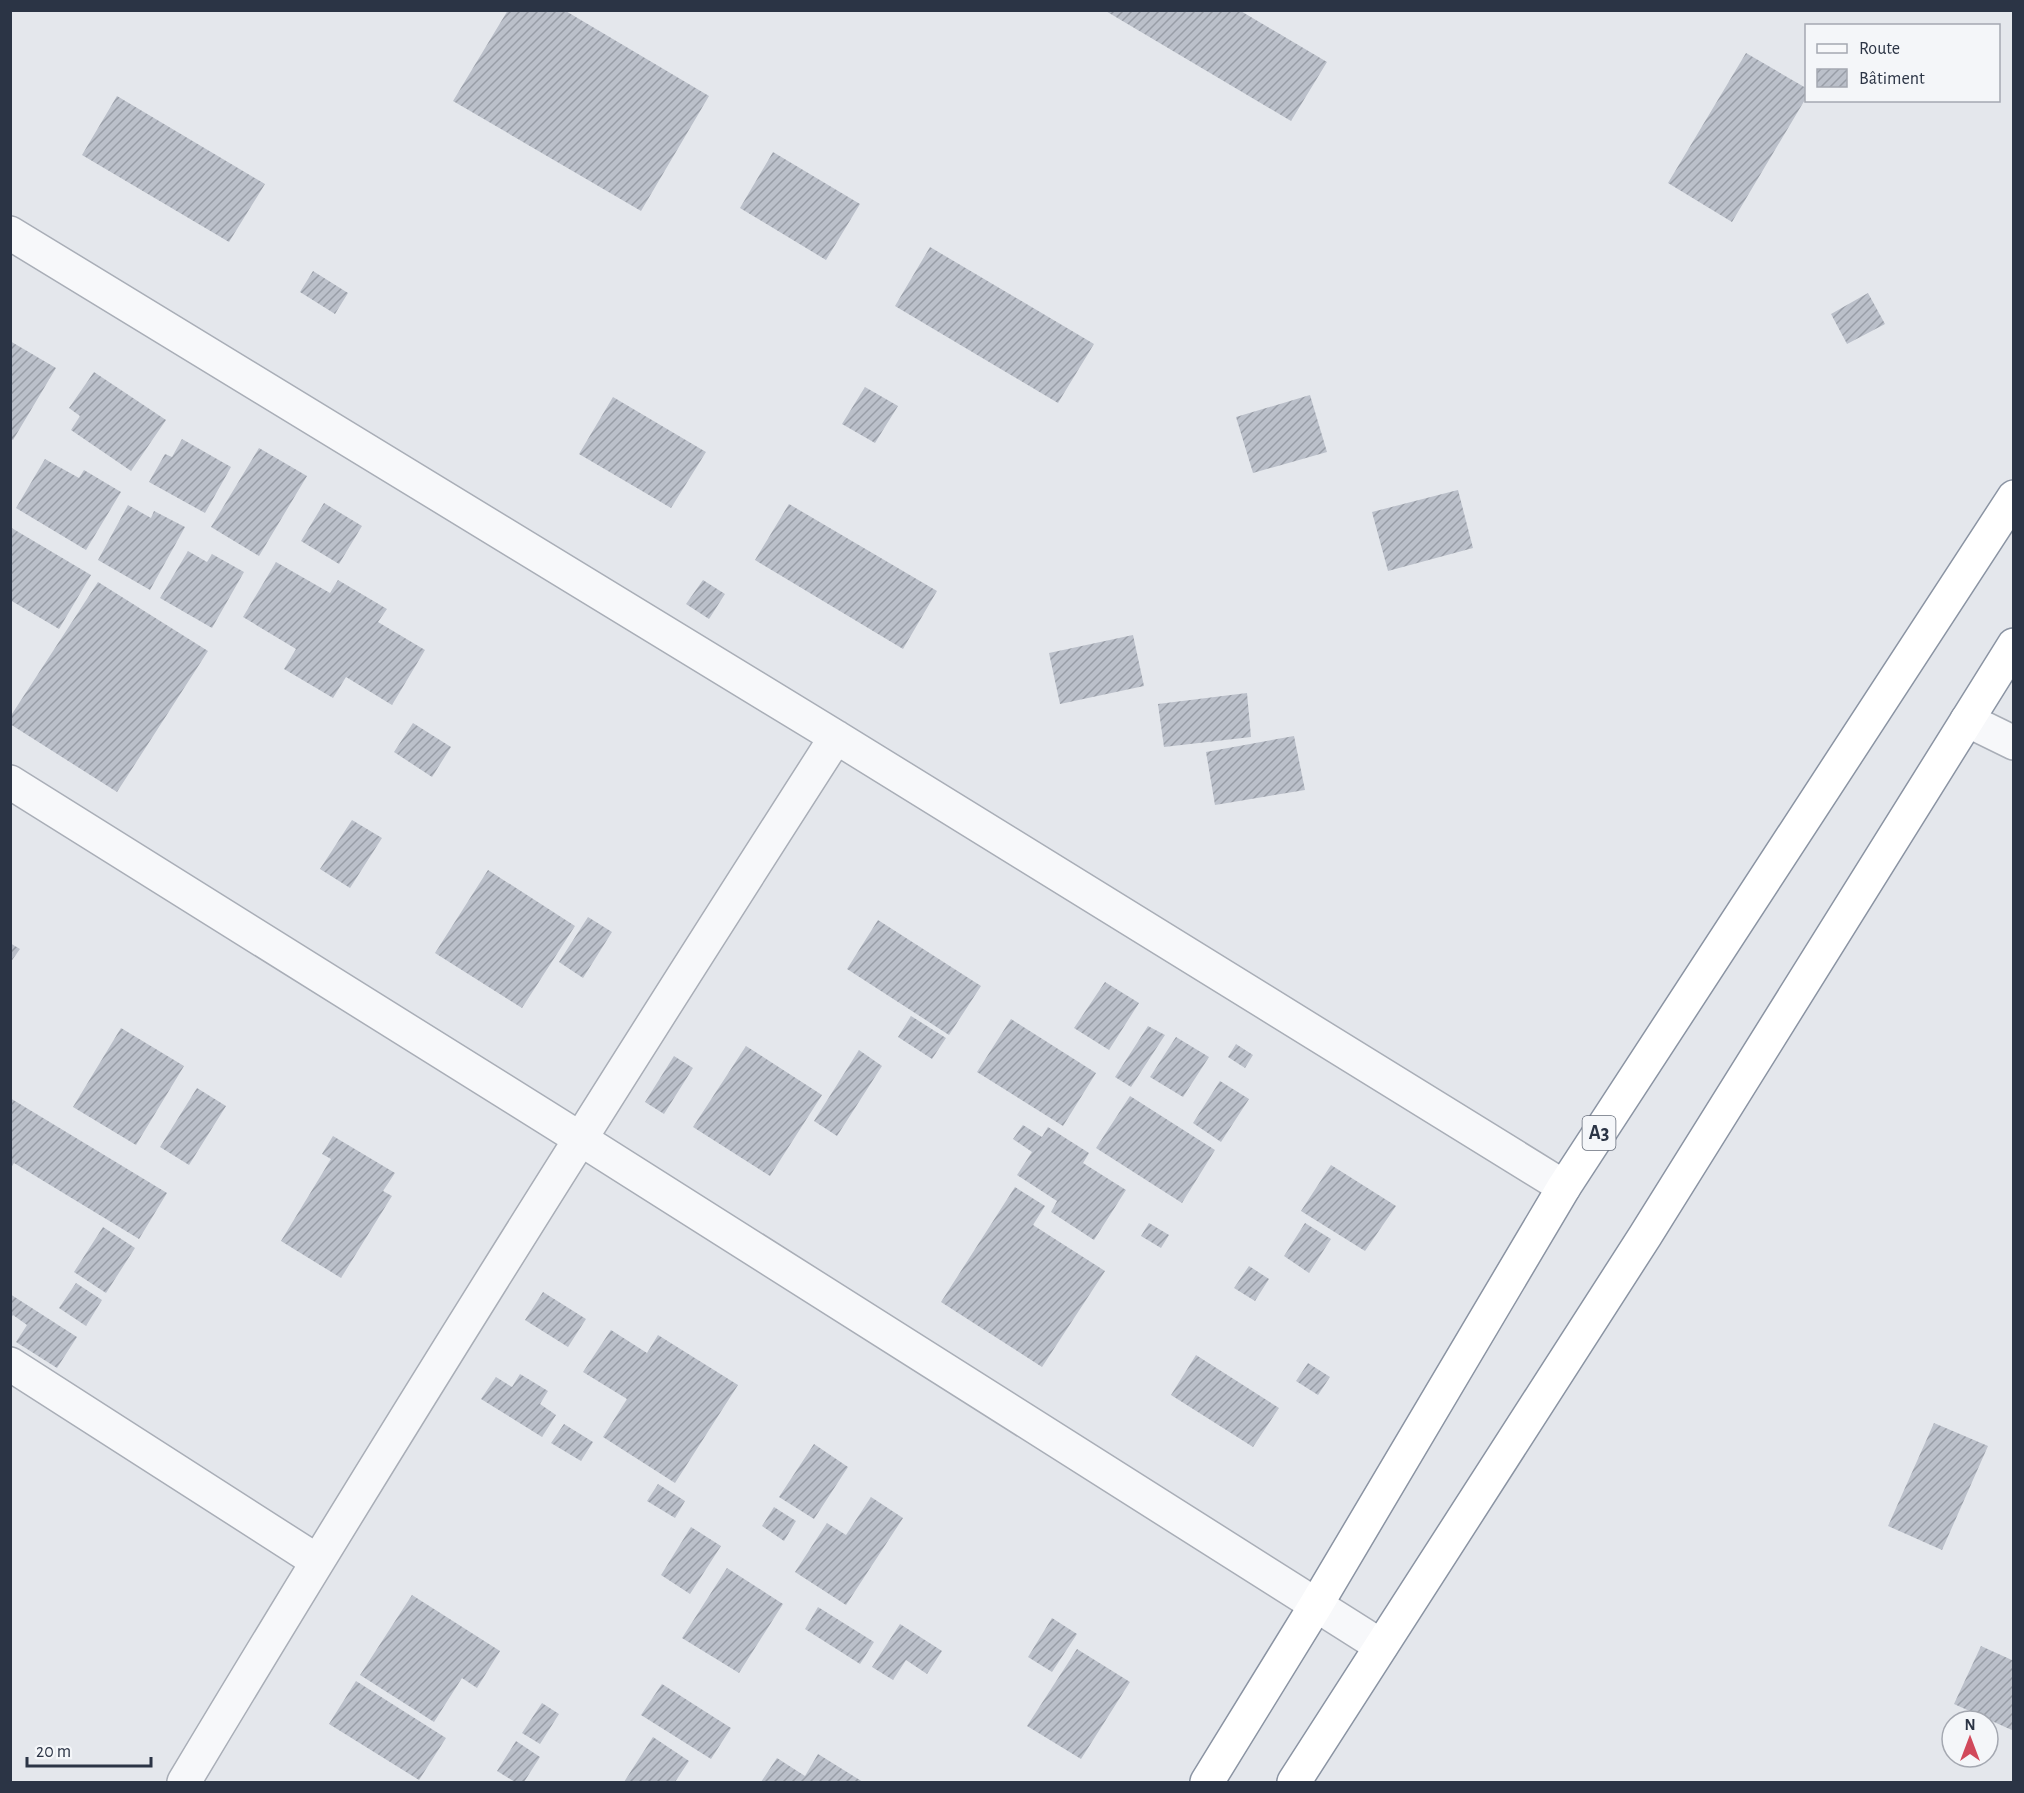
<svg xmlns="http://www.w3.org/2000/svg" width="2024" height="1793" font-family="'Alegreya Sans',sans-serif">
<style>
.building{fill:url(#building-hatch)}
.lines{fill:none;stroke-linecap:round;stroke-linejoin:round}
.minor-casing{stroke:#a9aeb7;stroke-width:36}
.highway-casing{stroke:#8b94a3;stroke-width:36}
.minor{stroke:#f7f8fa;stroke-width:33}
.highway{stroke:#fff;stroke-width:33}
.labels{text-anchor:middle;dominant-baseline:central;stroke-width:6;stroke-linejoin:round;paint-order:stroke}
.shield{fill:#f4f6f9;stroke:#676e7b;stroke-width:1.5}
.shield-label{font-size:20px;font-weight:bold;fill:#2b3445}
</style>
<defs>
<pattern id="building-hatch" width="6" height="6" patternUnits="userSpaceOnUse" patternTransform="scale(1.5)"><rect width="6" height="6" fill="#bbc0ca"/><path d="M-1 1l2-2M0 6l6-6M5 7l2-2" fill="none" stroke="#989da6"/></pattern>
</defs>
<rect width="100%" height="100%" fill="#e4e7ec"/>
<path class="building" d="M 508,10 L 564,10 L 709,96 L 641,211 L 453,101 Z
M 1104,10 L 1239,10 L 1327,62 L 1291,121 Z
M 1746,53 L 1806,88 L 1806,98 L 1732,222 L 1668,183 Z
M 117,96 L 265,184 L 229,242 L 82,155 Z
M 773,152 L 860,204 L 826,260 L 740,208 Z
M 930,247 L 1094,344 L 1058,403 L 895,306 Z
M 313,271 L 348,293 L 335,314 L 300,292 Z
M 1868,293 L 1885,324 L 1847,344 L 1831,314 Z
M 10,341 L 56,368 L 13,440 L 10,439 Z
M 94,372 L 166,420 L 131,471 L 71,430 L 80,416 L 69,408 Z
M 865,387 L 898,406 L 875,443 L 842,424 Z
M 1310,395 L 1327,452 L 1253,473 L 1236,417 Z
M 613,397 L 706,452 L 671,508 L 579,454 Z
M 182,439 L 231,467 L 205,513 L 149,482 L 165,454 L 172,457 Z
M 259,448 L 307,476 L 259,556 L 211,527 Z
M 45,459 L 79,478 L 84,470 L 121,492 L 86,550 L 16,508 Z
M 1458,490 L 1473,548 L 1388,571 L 1372,512 Z
M 324,503 L 362,526 L 339,564 L 301,541 Z
M 789,504 L 937,591 L 903,649 L 755,560 Z
M 128,505 L 151,518 L 154,511 L 185,527 L 150,590 L 98,560 Z
M 10,527 L 91,575 L 59,629 L 10,600 Z
M 188,551 L 207,562 L 212,554 L 244,572 L 212,628 L 160,598 Z
M 276,562 L 330,593 L 338,580 L 387,609 L 378,622 L 425,650 L 392,705 L 346,677 L 333,698 L 284,669 L 296,649 L 243,617 Z
M 703,580 L 725,594 L 709,619 L 686,604 Z
M 98,582 L 208,651 L 117,792 L 10,724 L 10,717 Z
M 1133,635 L 1144,686 L 1060,704 L 1049,653 Z
M 1247,693 L 1251,737 L 1164,747 L 1158,704 Z
M 413,723 L 451,747 L 432,777 L 394,752 Z
M 1294,736 L 1305,790 L 1215,805 L 1206,752 Z
M 352,820 L 382,838 L 350,888 L 320,869 Z
M 488,870 L 575,926 L 522,1008 L 435,953 Z
M 588,917 L 612,932 L 583,978 L 559,962 Z
M 878,920 L 981,986 L 949,1035 L 847,969 Z
M 10,943 L 20,949 L 10,963 Z
M 1105,982 L 1139,1003 L 1109,1050 L 1074,1028 Z
M 911,1016 L 946,1038 L 932,1059 L 898,1037 Z
M 1011,1019 L 1096,1073 L 1063,1126 L 977,1072 Z
M 1148,1026 L 1165,1035 L 1131,1087 L 1115,1077 Z
M 121,1028 L 184,1066 L 136,1145 L 73,1107 Z
M 1176,1037 L 1209,1057 L 1183,1097 L 1150,1077 Z
M 1236,1044 L 1253,1055 L 1245,1068 L 1228,1057 Z
M 746,1046 L 822,1095 L 770,1176 L 693,1127 Z
M 859,1050 L 882,1066 L 837,1136 L 814,1121 Z
M 674,1056 L 693,1068 L 664,1114 L 645,1102 Z
M 1220,1081 L 1249,1099 L 1221,1142 L 1193,1123 Z
M 197,1088 L 226,1106 L 189,1165 L 160,1147 Z
M 1130,1096 L 1215,1150 L 1182,1203 L 1096,1148 Z
M 10,1098 L 167,1193 L 139,1239 L 14,1163 L 10,1169 Z
M 1023,1125 L 1042,1137 L 1048,1127 L 1089,1153 L 1083,1163 L 1126,1190 L 1094,1240 L 1051,1212 L 1057,1201 L 1017,1175 L 1032,1152 L 1013,1139 Z
M 333,1136 L 395,1173 L 383,1191 L 392,1196 L 341,1278 L 281,1241 L 331,1159 L 322,1154 Z
M 1331,1165 L 1396,1206 L 1365,1251 L 1301,1211 Z
M 1015,1187 L 1045,1206 L 1033,1225 L 1105,1271 L 1042,1367 L 941,1302 Z
M 1149,1223 L 1169,1235 L 1161,1248 L 1141,1236 Z
M 1305,1223 L 1331,1239 L 1309,1273 L 1284,1256 Z
M 103,1227 L 135,1248 L 106,1293 L 74,1272 Z
M 1249,1266 L 1269,1279 L 1255,1301 L 1234,1288 Z
M 76,1283 L 102,1300 L 86,1326 L 59,1308 Z
M 543,1292 L 586,1319 L 568,1347 L 525,1320 Z
M 10,1294 L 77,1337 L 57,1368 L 16,1342 L 27,1325 L 13,1315 L 10,1319 Z
M 611,1330 L 647,1353 L 658,1335 L 738,1385 L 675,1483 L 603,1437 L 627,1399 L 583,1372 Z
M 1196,1355 L 1279,1408 L 1253,1447 L 1171,1395 Z
M 1308,1363 L 1330,1377 L 1318,1395 L 1296,1381 Z
M 520,1374 L 548,1391 L 540,1404 L 556,1415 L 542,1437 L 481,1399 L 496,1377 L 512,1387 Z
M 1934,1423 L 1988,1446 L 1942,1550 L 1888,1526 Z
M 564,1424 L 593,1442 L 581,1461 L 551,1443 Z
M 814,1444 L 848,1467 L 814,1519 L 779,1497 Z
M 658,1484 L 685,1501 L 675,1518 L 647,1501 Z
M 871,1497 L 903,1518 L 846,1605 L 795,1572 L 827,1523 L 846,1535 Z
M 774,1507 L 796,1521 L 784,1541 L 762,1526 Z
M 691,1527 L 721,1546 L 690,1594 L 661,1575 Z
M 727,1568 L 783,1604 L 739,1673 L 682,1638 Z
M 412,1595 L 500,1651 L 477,1688 L 462,1678 L 434,1722 L 360,1675 Z
M 818,1607 L 874,1642 L 860,1664 L 805,1629 Z
M 1052,1618 L 1077,1634 L 1052,1672 L 1028,1657 Z
M 900,1624 L 942,1651 L 927,1674 L 906,1660 L 893,1680 L 872,1667 Z
M 1981,1646 L 2014,1661 L 2014,1731 L 1954,1704 Z
M 1077,1649 L 1130,1682 L 1081,1759 L 1027,1726 Z
M 356,1681 L 446,1738 L 419,1780 L 329,1724 Z
M 662,1684 L 731,1728 L 711,1759 L 641,1715 Z
M 542,1703 L 559,1714 L 540,1744 L 522,1733 Z
M 653,1737 L 689,1761 L 675,1782 L 624,1782 Z
M 516,1741 L 540,1757 L 524,1782 L 515,1782 L 497,1771 Z
M 818,1754 L 863,1782 L 761,1782 L 777,1758 L 805,1776 Z"/>
<g class="lines">
<g class="minor-casing">
<path id="minor" d="M 10,233 L 836,737 L 1564,1187
M 1967,720 L 2014,743
M 10,782 L 579,1138 L 1381,1646
M 10,1364 L 317,1561
M 184,1782 C 395,1430 614,1083 836,737"/>
</g>
<g class="highway-casing">
<path id="highway" d="M 1207,1782 L 1316,1605 L 1564,1187 L 2014,497
M 1294,1782 L 1645,1236 L 2014,645"/>
</g>
<use href="#minor" class="minor"/>
<use href="#highway" class="highway"/>
</g>
<g class="labels">
<rect class="shield" x="1582.5" y="1116" width="33" height="34" rx="4.5"/>
<g class="shield-label">
<text x="1599" y="1133">A3</text>
</g>
</g>
<rect width="2024" height="1793" fill="none" stroke="#2b3445" stroke-width="24"/>
<rect x="1805" y="24" width="195" height="78" fill="#f4f6f9" stroke="#a4a8b1" stroke-width="1.5"/>
<rect x="1817" y="44" width="30" height="9" fill="#f7f8fa" stroke="#a4a8b1" stroke-width="1.5"/>
<text x="1859" y="54" font-size="18" fill="#2b3445">Route</text>
<rect x="1817" y="69" width="30" height="18" fill="url(#building-hatch)" stroke="#a4a8b1" stroke-width="1.5"/>
<text x="1859" y="84" font-size="18" fill="#2b3445">Bâtiment</text>
<g transform="translate(1970 1739)"><circle r="28" fill="#f4f6f9" stroke="#a4a8b1" stroke-width="1.5"/>
<path d="M0-4.5L10 22L0 15L-10 22Z" fill="#d1495b"/>
<text y="-9" font-size="16" font-weight="bold" text-anchor="middle" fill="#2b3445">N</text>
</g>
<path d="M27 1757v9h124v-9" fill="none" stroke="#2b3445" stroke-width="3"/>
<text x="36" y="1757" font-size="18" fill="#2b3445" stroke="#f4f6f9" stroke-width="4.5" paint-order="stroke">20 m</text>
</svg>
